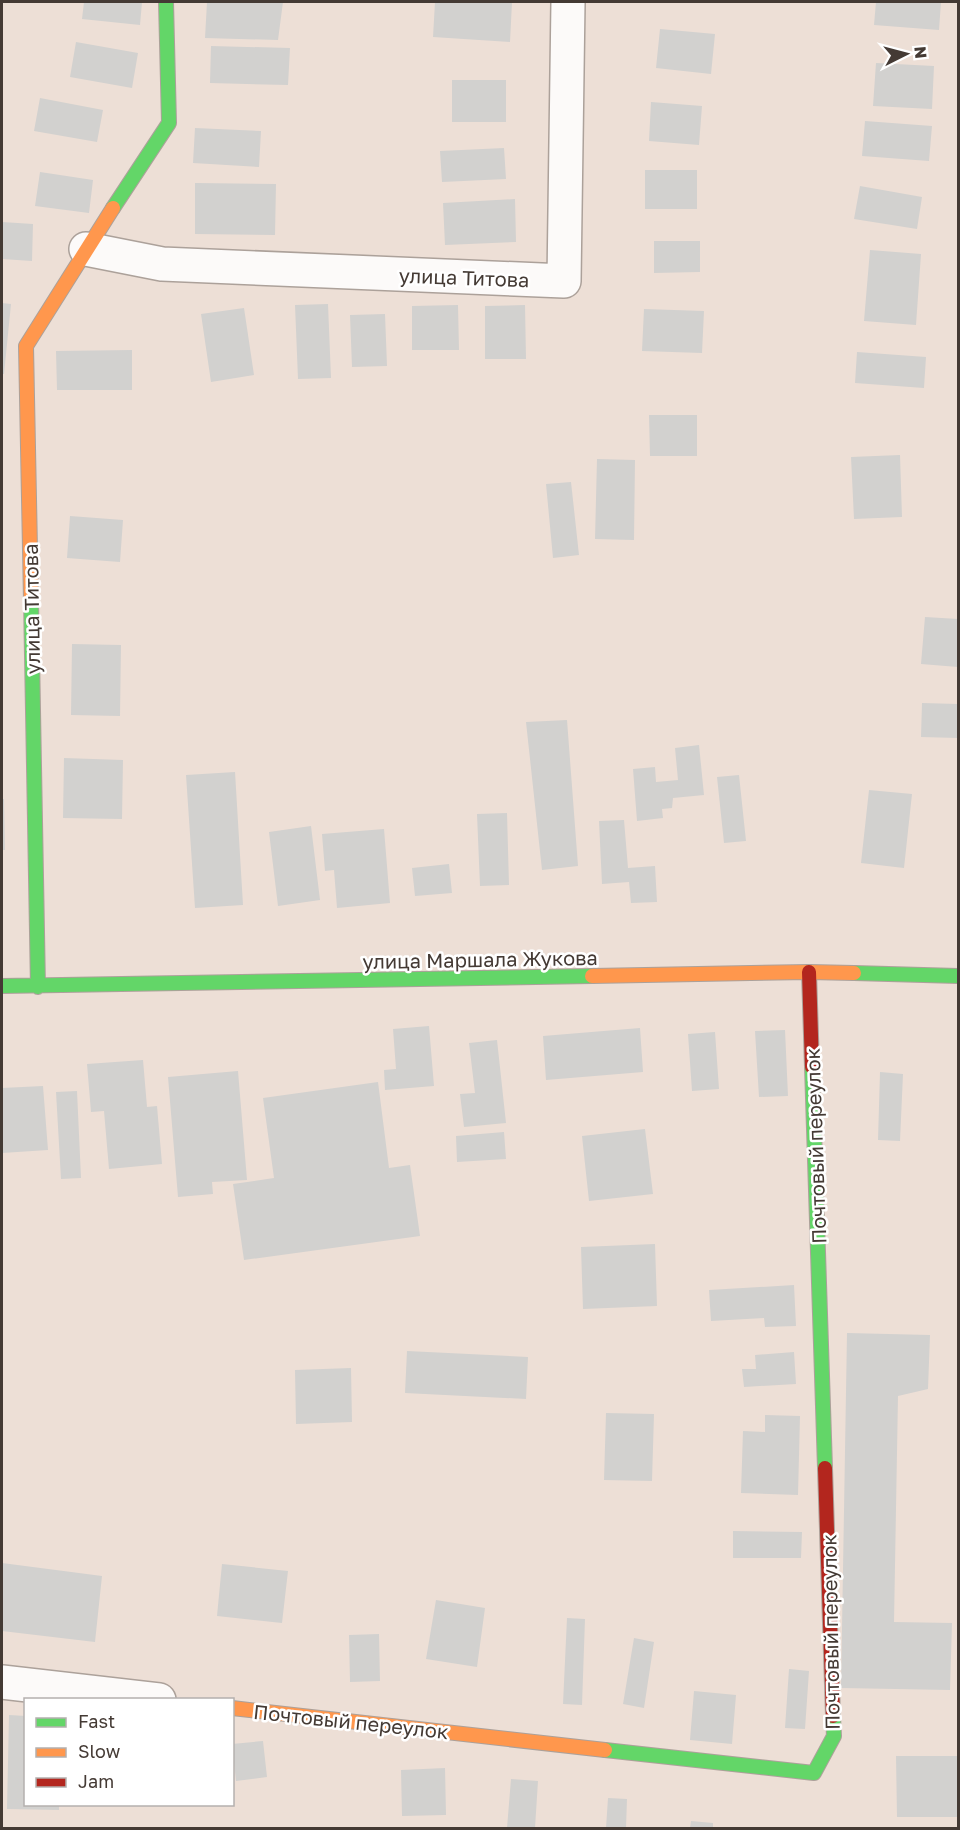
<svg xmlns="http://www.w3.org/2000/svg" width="960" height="1830" font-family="'Golos Text',sans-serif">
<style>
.building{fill:#d2d1cf}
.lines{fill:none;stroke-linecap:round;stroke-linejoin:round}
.street-casing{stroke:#aca19a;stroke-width:36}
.fast-casing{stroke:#aca19a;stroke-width:16}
.slow-casing{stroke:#aca19a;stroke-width:16}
.jam-casing{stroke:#aca19a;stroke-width:16}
.street{stroke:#fcfaf9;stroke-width:33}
.fast{stroke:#63d668;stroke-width:14}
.slow{stroke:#ff974d;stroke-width:14}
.jam{stroke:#b3261e;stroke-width:14}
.labels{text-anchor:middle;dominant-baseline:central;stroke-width:5;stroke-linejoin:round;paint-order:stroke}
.street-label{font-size:20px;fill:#443a34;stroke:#fff}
</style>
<rect width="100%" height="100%" fill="#eddfd6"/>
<path class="building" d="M 84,2 L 142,2 L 140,25 L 82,19 Z
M 207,2 L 283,2 L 278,40 L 205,38 Z
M 435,2 L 512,2 L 510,42 L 433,37 Z
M 876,2 L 941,2 L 939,30 L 874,25 Z
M 660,29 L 715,34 L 711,74 L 656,68 Z
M 76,42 L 138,53 L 132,88 L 70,77 Z
M 211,46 L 290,48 L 288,85 L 210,83 Z
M 876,63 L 934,66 L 932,109 L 873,106 Z
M 452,80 L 506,80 L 506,122 L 452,122 Z
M 40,98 L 103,110 L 97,142 L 34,131 Z
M 651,102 L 702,106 L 699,145 L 649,141 Z
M 865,121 L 932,126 L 929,161 L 862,156 Z
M 195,128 L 261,131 L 259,167 L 193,163 Z
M 504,148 L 506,179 L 442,182 L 440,151 Z
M 645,170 L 697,170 L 697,209 L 645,209 Z
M 40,172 L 93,180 L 89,213 L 35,206 Z
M 195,183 L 276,184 L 275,235 L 195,234 Z
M 860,186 L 922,197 L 917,229 L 854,219 Z
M 515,199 L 516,242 L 445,245 L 443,203 Z
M 2,222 L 33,224 L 32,261 L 2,259 Z
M 654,241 L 700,241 L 700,272 L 654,273 Z
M 870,250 L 921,254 L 916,325 L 864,321 Z
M 2,303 L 11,304 L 4,374 L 2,374 Z
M 328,304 L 331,378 L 298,379 L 295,305 Z
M 458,305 L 459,350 L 412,350 L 412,306 Z
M 525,305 L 526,359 L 485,359 L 485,306 Z
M 244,308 L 254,375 L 211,382 L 201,314 Z
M 644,309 L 704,311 L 702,353 L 642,351 Z
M 385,314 L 387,366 L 352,367 L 350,315 Z
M 132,350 L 132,390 L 57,390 L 56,351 Z
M 857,352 L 926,357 L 924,388 L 855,383 Z
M 649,415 L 697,415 L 697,456 L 650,456 Z
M 900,455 L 902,517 L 854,519 L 851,457 Z
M 597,459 L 635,460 L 634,540 L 595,539 Z
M 571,482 L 579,555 L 553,558 L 546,484 Z
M 70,516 L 123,520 L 120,562 L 67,558 Z
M 925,617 L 958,619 L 958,667 L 921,664 Z
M 72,644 L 121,645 L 120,716 L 71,715 Z
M 922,703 L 958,704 L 958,738 L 921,737 Z
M 567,720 L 578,866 L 542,870 L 526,722 Z
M 699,745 L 704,795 L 673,798 L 672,808 L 662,809 L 663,818 L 637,821 L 633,769 L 655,767 L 656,782 L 678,780 L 675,748 Z
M 64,758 L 123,760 L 122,819 L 63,818 Z
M 235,772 L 243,905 L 195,908 L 186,775 Z
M 739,775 L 746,841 L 724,843 L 717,777 Z
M 869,790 L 912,794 L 904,868 L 861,863 Z
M 2,799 L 4,799 L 5,850 L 2,850 Z
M 507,813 L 509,885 L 480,886 L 477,814 Z
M 624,820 L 628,868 L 655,866 L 657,902 L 631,903 L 629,882 L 602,884 L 599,821 Z
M 311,826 L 320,900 L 278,906 L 269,832 Z
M 384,829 L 390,903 L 337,908 L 334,870 L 325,871 L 322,834 Z
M 449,864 L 452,893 L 415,896 L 412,868 Z
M 429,1026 L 434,1086 L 385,1090 L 384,1070 L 396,1069 L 393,1029 Z
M 640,1028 L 643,1072 L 546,1080 L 543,1036 Z
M 785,1030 L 788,1096 L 759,1097 L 755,1031 Z
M 715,1032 L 719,1089 L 692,1091 L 688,1034 Z
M 497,1040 L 506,1123 L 464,1127 L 460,1094 L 475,1093 L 469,1043 Z
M 143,1060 L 147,1107 L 157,1106 L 162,1164 L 109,1169 L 104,1111 L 91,1112 L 87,1064 Z
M 238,1071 L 247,1180 L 212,1182 L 213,1194 L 178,1197 L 168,1077 Z
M 880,1072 L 903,1074 L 900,1141 L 878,1140 Z
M 378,1082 L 389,1168 L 410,1165 L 420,1236 L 244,1260 L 233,1184 L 274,1178 L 263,1098 Z
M 43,1086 L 48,1150 L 2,1153 L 2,1088 Z
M 77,1091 L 81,1178 L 61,1179 L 56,1092 Z
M 645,1129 L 653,1194 L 589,1201 L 582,1136 Z
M 504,1132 L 506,1159 L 457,1162 L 456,1136 Z
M 655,1244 L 657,1306 L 583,1309 L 581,1247 Z
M 794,1285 L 796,1326 L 765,1327 L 764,1318 L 711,1321 L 709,1290 Z
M 847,1333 L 930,1335 L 928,1389 L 898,1396 L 894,1622 L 952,1623 L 950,1690 L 841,1688 Z
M 407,1351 L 528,1357 L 526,1399 L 405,1393 Z
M 794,1352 L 796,1384 L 744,1387 L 742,1369 L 756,1369 L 755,1355 Z
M 351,1368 L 352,1422 L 296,1424 L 295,1370 Z
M 606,1413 L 654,1414 L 652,1481 L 604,1480 Z
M 765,1415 L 800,1416 L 798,1495 L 741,1493 L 743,1431 L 765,1432 Z
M 733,1531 L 802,1532 L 801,1558 L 733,1558 Z
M 2,1563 L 102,1576 L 95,1642 L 2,1631 Z
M 222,1564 L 288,1571 L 282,1623 L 217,1616 Z
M 436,1600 L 485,1608 L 477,1667 L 426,1659 Z
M 567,1618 L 585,1619 L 582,1705 L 563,1704 Z
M 379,1634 L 380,1681 L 350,1682 L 349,1635 Z
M 634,1638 L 654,1642 L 644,1708 L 623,1704 Z
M 789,1669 L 809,1671 L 805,1729 L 785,1728 Z
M 694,1691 L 736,1695 L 732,1744 L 690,1740 Z
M 9,1715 L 26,1716 L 26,1804 L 59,1804 L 59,1810 L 7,1809 Z
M 263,1741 L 267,1777 L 236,1781 L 232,1744 Z
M 896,1756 L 958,1756 L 958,1817 L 897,1817 Z
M 445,1768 L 446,1815 L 402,1816 L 401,1770 Z
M 511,1779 L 538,1781 L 535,1828 L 507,1828 Z
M 608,1798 L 627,1799 L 626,1828 L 606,1828 Z
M 691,1821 L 713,1823 L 713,1828 L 690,1828 Z"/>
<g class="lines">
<g class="street-casing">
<path id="street" d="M 86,249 L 162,264 L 564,281 L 568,2
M 2,1682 L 159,1700"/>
</g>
<g class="fast-casing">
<path id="fast" d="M 113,208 L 169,123 L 166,2
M 31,600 L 38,987
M 854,973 L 958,976
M 2,986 L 592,976
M 812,1067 L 825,1468
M 605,1750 L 814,1773 L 834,1736 L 833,1716"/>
</g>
<g class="slow-casing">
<path id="slow" d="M 31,600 L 26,346 L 113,208
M 592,976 L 809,972 L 854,973
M 232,1708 L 605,1750"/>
</g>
<g class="jam-casing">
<path id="jam" d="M 809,972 L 812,1067
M 825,1468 L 833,1716"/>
</g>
<use href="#street" class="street"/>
<use href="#fast" class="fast"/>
<use href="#slow" class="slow"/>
<use href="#jam" class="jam"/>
</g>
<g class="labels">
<g class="street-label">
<text transform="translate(464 277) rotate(2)">улица Титова</text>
<text transform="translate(31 609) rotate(-91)">улица Титова</text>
<text transform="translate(480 959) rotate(-1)">улица Маршала Жукова</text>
<text transform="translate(815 1146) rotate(-92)">Почтовый переулок</text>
<text transform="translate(830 1632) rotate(-91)">Почтовый переулок</text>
<text transform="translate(351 1721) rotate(6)">Почтовый переулок</text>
</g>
</g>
<rect width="960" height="1830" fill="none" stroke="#443a34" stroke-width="6"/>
<rect x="24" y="1698" width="210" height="108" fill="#ffffff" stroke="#b4b0ae" stroke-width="1.5"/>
<rect x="36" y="1718" width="30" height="9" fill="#63d668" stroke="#b4b0ae" stroke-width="1.5"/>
<text x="78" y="1728" font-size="18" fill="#443a34">Fast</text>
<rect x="36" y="1748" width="30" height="9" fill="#ff974d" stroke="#b4b0ae" stroke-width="1.5"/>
<text x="78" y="1758" font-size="18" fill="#443a34">Slow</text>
<rect x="36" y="1778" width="30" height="9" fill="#b3261e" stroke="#b4b0ae" stroke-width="1.5"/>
<text x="78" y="1788" font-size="18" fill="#443a34">Jam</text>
<g transform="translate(906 54) rotate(84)" stroke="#ffffff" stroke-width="4.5" paint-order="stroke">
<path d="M0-4.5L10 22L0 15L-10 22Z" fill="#443a34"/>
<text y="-9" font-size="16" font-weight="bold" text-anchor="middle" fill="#443a34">N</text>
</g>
</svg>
